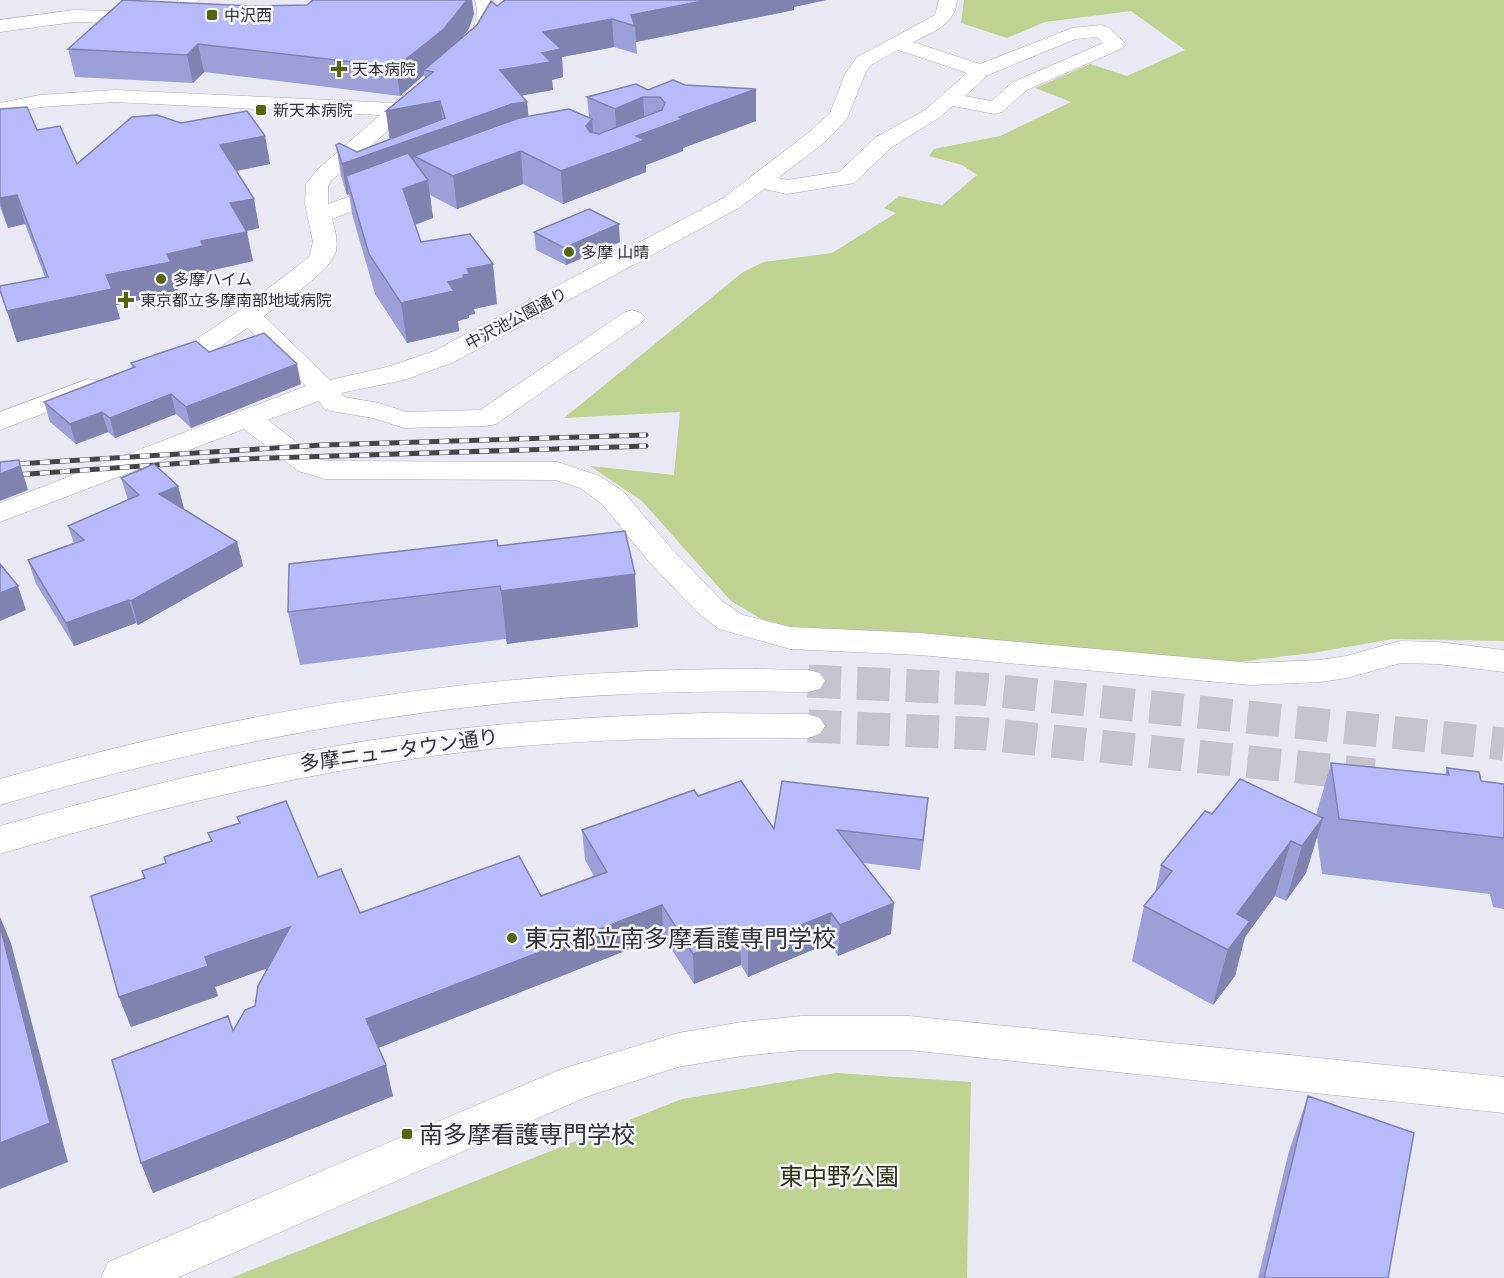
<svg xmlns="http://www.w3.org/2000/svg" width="1504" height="1278" font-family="'PT Sans','Noto Sans JP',sans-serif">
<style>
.green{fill:#c0d292}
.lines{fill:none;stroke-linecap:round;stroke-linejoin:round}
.major-tunnel{stroke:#c3c4cd;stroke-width:33;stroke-dasharray:33 16;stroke-linecap:butt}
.minor-casing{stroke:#a9aab3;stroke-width:1}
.major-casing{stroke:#a9aab3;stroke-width:1}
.minor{fill:#fff;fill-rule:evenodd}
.major{fill:#fff;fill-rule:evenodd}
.rail-casing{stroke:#45464a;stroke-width:5}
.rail{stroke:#f6f6fe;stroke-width:4;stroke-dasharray:10;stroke-linecap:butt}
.wall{fill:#9da0d8}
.shaded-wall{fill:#8082b0}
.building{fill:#b7bafb;stroke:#8082b0;stroke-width:1.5}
.poi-dot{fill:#54650e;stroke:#f6f6fe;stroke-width:2}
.labels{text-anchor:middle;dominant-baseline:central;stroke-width:5;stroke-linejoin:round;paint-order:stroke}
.far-poi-label{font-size:16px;fill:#303134;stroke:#f6f6fe;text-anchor:start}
.far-street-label{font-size:16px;fill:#303134;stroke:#f6f6fe}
.street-label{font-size:20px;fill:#303134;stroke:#f6f6fe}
.near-poi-label{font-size:24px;fill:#303134;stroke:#f6f6fe;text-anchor:start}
.near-park-label{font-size:24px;fill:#2d3611;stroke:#f6f6fe}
</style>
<rect width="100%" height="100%" fill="#e8e9f3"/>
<path class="green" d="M 964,0 L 1504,0 L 1504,641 L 1393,639 L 1312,653 L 1237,662 L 800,632 L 763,620 L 731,601 L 642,501 L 590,466 L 674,475 L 680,412 L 564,418 L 743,272 L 764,262 L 832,253 L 896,213 L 884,208 L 899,196 L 942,205 L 977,175 L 962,165 L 929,156 L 934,149 L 1000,136 L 1071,102 L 1035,88 L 1090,64 L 1127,76 L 1185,50 L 1131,11 L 1045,22 L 1007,38 L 961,23 Z
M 836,1073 L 971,1082 L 967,1278 L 231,1278 L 682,1099 Z"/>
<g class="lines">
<path class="major-tunnel" d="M 808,681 L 981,689 L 1504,744
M 808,726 L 986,734 L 1374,775"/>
<g class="minor-casing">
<path id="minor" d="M 179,0 L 199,0 L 177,23 L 163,23 L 161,19 Z
M 475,0 L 493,0 C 500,20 490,35 478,51 L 464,51 L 461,47 C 472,32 481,19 475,0 Z
M 939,0 L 957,0 C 955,25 933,32 913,42 L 980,64 L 1072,28 L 1101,25 L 1108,27 L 1126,44 L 1123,48 L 1027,90 L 1002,112 L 995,114 L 953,106 L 939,118 L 892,147 L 854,183 L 787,194 L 764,189 L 739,208 L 452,363 L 404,380 L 341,393 L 344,397 L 379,403 L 407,412 L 480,410 L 623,313 L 632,310 L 641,313 L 645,318 L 641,323 L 496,424 L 486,426 L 404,428 L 373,418 L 325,410 L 319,401 L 268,420 L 318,459 L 327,461 L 558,462 L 600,476 L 624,492 L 671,548 L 722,601 L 743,615 L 790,627 L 920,633 L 1251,663 L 1320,660 L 1346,656 L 1400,641 L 1438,642 L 1504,650 L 1504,672 L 1438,664 L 1401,663 L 1347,678 L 1320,682 L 1251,685 L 920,655 L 790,649 L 719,629 L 700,615 L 649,562 L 602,504 L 580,488 L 555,480 L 325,479 L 298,471 L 244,429 L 0,522 L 0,503 L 306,386 L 247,328 C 223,345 184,375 153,367 L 149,361 L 153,355 L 189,344 L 240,310 L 309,257 L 313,242 L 305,204 L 306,184 L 318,169 L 380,115 L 115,102 L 40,107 L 0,115 L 0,103 L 40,95 L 115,90 L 394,103 C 405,94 413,83 428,87 L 431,91 L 428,95 L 331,181 L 328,186 L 328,204 L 392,181 L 400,183 L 403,188 L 400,193 L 332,219 C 335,229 338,240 336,251 C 330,273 283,301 264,316 L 330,380 L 387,367 L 434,351 L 723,198 L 808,133 L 830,113 L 845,74 L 857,57 L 935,15 ZM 1097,37 L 1103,43 L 1013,82 L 991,101 L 965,96 L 988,75 L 1076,39 ZM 898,50 L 967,73 L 925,110 L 876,137 L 839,172 L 787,180 L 778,178 L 824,143 L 847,119 L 865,74 L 871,65 Z
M 74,10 L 149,12 L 156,14 L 158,18 L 156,22 L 149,24 L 74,22 L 0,32 L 0,20 Z
M 88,379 L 98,381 L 102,387 L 98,393 L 0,430 L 0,412 Z
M 802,1016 L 909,1016 L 1504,1077 L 1504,1113 L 909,1050 L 802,1050 L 742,1056 L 678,1067 L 586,1097 L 177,1278 L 101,1278 L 108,1262 L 559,1070 L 678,1033 L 742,1022 Z"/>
</g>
<g class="major-casing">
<path id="major" d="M 756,669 L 808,670 L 820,673 L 825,681 L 820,689 L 808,692 C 748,691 687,691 627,694 C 414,704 205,745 0,805 L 0,779 C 246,708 499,668 756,669 Z
M 704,713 L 808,714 L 820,718 L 825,726 L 820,734 L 808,738 C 705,737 603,738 500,748 C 330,765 164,806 0,854 L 0,826 C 132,789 264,755 400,736 C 501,722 602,716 704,713 Z"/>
</g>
<use href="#minor" class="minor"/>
<use href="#major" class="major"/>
<g class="rail-casing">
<path id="rail" d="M 0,465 L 323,445 L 646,435
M 0,476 L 242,459 L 646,446"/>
</g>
<use href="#rail" class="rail"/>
</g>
<path class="wall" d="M 497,6 L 794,7 L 794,10 L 636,42 L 637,54 L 614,47 L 562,57 L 563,77 L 552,80 L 553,90 L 522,95 L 527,102 L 528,116 L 589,117 L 587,97 L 648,90 L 756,121 L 683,148 L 683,151 L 646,165 L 646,172 L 563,204 L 523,184 L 457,209 L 430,195 L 433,218 L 415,225 L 421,242 L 497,304 L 474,309 L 475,314 L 469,315 L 469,318 L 458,321 L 459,331 L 407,343 L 375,294 L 352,214 L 349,194 L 347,195 L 341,176 L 336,145 L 357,152 L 390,140 L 386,111 L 425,79 L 424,75 L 400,96 L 204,72 L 193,83 L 75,77 L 68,49 L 474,14 L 469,28 L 463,37 Z
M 0,109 L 37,130 L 77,164 L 181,123 L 265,136 L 270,164 L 236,171 L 254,199 L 259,228 L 246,231 L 253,261 L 209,271 L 210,276 L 176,283 L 178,292 L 116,305 L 120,319 L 17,342 L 0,290 L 45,277 L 25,224 L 8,228 L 0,207 Z
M 534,232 L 620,242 L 566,265 L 536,250 Z
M 209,352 L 301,384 L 191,428 L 176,414 L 115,438 L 108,432 L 76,444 L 50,422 L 44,402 L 132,368 L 131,363 Z
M 121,478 L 178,486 L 184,509 L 237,542 L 243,566 L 138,625 L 136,623 L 74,646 L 36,584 L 28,560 L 74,543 L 68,526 L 128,500 Z
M 498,546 L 638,627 L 507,644 L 506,639 L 300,665 L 288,612 Z
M 1331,763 L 1445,775 L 1447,768 L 1481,781 L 1504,784 L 1504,909 L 1493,907 L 1490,894 L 1322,874 L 1317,837 L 1306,873 L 1286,901 L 1275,896 L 1245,937 L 1235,976 L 1213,1005 L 1132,961 L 1144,906 L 1155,893 L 1161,865 L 1212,814 L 1316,815 Z
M 698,796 L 774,829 L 925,829 L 920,870 L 863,863 L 891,934 L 838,956 L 829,943 L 748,977 L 741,965 L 694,984 L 663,936 L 378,1048 L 393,1096 L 153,1193 L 141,1163 L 233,1031 L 255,1006 L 268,968 L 215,987 L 218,996 L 131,1027 L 119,997 L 145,878 L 166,863 L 211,841 L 208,833 L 239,823 L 237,817 L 318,877 L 360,913 L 541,896 L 594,876 L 585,860 L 582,830 Z
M 1308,1096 L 1388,1278 L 1258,1278 L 1289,1151 Z"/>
<path class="shaded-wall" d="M 467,0 L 472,0 L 474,14 L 469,28 L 448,56 L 424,70 L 424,75 L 400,96 L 396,67 Z
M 708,0 L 827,0 L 794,7 L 794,10 L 636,42 L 635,26 L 631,15 Z
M 612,19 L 614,47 L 562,57 L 563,77 L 552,80 L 553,90 L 503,99 L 500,70 L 543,32 Z
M 198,44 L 204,72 L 193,83 L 187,55 Z
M 756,89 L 756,121 L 683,148 L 683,151 L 646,165 L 646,172 L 563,204 L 561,171 L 679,117 Z
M 643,97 L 645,129 L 617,141 L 615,109 Z
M 440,101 L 443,128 L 512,104 L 527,102 L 530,131 L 414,156 L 416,170 L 346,176 L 349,194 L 347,195 L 342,164 L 390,141 L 386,111 Z
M 592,119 L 594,151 L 586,126 Z
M 265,136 L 270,164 L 226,173 L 220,145 Z
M 521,151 L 523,184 L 457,209 L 453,176 Z
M 428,180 L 433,218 L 408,227 L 403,189 Z
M 17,195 L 25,224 L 8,228 L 0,202 L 0,198 Z
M 254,199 L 259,228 L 236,233 L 230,203 Z
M 619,224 L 620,242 L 566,265 L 564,248 Z
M 247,232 L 253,261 L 209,271 L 210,276 L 176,283 L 178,292 L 116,305 L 120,319 L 17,342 L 7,311 L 201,241 Z
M 493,264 L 497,304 L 474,309 L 475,314 L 469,315 L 469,318 L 458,321 L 459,331 L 407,343 L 401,303 L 463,275 L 467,269 Z
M 297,364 L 301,384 L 191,428 L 186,407 Z
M 171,394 L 176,414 L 115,438 L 110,418 Z
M 102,412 L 108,432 L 76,444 L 70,424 Z
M 19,460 L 28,490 L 0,501 L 0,474 Z
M 178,486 L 184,509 L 159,494 Z
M 237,542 L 243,566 L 138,625 L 131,601 Z
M 635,574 L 638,627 L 507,644 L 501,591 Z
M 18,586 L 26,610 L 0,621 L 0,593 Z
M 129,600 L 136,623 L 74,646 L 66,623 Z
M 928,798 L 925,829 L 920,870 L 923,840 Z
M 1323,818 L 1306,873 L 1286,901 L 1302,846 Z
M 1291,841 L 1275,896 L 1245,937 L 1235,976 L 1213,1005 L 1237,914 Z
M 894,903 L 891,934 L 838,956 L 840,925 Z
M 662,905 L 663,936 L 373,1050 L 366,1019 Z
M 831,913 L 829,943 L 748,977 L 748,946 Z
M 0,917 L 11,943 L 68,1162 L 0,1189 Z
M 290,927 L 298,957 L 215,987 L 218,996 L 131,1027 L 119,997 L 205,957 Z
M 740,934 L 741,965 L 694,984 L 693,954 Z
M 386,1065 L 393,1096 L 153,1193 L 141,1163 Z"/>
<path class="building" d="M 123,0 L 253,6 L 307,5 L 313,0 L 467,0 L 444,29 L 396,67 L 198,44 L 187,55 L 68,49 Z
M 505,0 L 708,0 L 631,15 L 635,26 L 612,19 L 543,32 L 561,49 L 542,53 L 551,62 L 500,70 L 527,102 L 512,104 L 342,164 L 336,145 L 339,143 L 357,152 L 445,118 L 440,101 L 386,111 L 433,72 L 424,70 L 477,25 L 491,1 L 497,6 Z
M 673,80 L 685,85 L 756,89 L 679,117 L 683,119 L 636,136 L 645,140 L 561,171 L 521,151 L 453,176 L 414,156 L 519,118 L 569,109 L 592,119 L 586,126 L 590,132 L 599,134 L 662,110 L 665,103 L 660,97 L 643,97 L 615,109 L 587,97 L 636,84 L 648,90 Z
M 27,107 L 37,130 L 60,126 L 77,164 L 132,117 L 157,115 L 181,123 L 247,111 L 265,136 L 220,145 L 254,199 L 230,203 L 247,232 L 201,241 L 203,246 L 167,254 L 171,262 L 106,275 L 112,289 L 7,311 L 0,290 L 0,286 L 48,277 L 17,195 L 0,198 L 0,109 Z
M 408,153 L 428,180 L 403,189 L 421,242 L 470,234 L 493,264 L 467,269 L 470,274 L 463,275 L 464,278 L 448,282 L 454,291 L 401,303 L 369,254 L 346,176 Z
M 589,209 L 619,224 L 564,248 L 534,232 Z
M 264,333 L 297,364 L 186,407 L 171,394 L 110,418 L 102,412 L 70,424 L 44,402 L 135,367 L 131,363 L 196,341 L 209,352 Z
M 19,460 L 20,466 L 0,474 L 0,462 Z
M 154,464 L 178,486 L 159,494 L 237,542 L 131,601 L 129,600 L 66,623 L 28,560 L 84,540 L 68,526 L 139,495 L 121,478 Z
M 625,531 L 635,574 L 501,591 L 500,586 L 288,612 L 289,564 L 497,540 L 498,546 Z
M 0,564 L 18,586 L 0,593 Z
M 1331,763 L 1449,775 L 1447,768 L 1479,772 L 1481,781 L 1504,784 L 1504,838 L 1339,819 Z
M 1240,779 L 1323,818 L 1302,846 L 1291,841 L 1237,914 L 1250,921 L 1228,950 L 1144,906 L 1172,871 L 1161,865 L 1205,811 L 1212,814 Z
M 741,781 L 774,829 L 782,781 L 928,798 L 923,840 L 837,830 L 894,903 L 840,925 L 831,913 L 748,946 L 740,934 L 693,954 L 662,905 L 366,1019 L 386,1065 L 141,1163 L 112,1060 L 228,1016 L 233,1031 L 245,1010 L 255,1006 L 258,986 L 290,927 L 205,957 L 208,966 L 119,997 L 91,896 L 145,878 L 142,871 L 166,863 L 164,857 L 212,841 L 208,833 L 240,823 L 237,817 L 286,801 L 318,877 L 341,869 L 360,913 L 519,856 L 541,896 L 607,872 L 582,830 L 694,790 L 698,796 Z
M 0,926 L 50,1123 L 0,1143 Z
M 1308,1096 L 1414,1133 L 1388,1278 L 1264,1278 Z"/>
<g class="poi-dot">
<rect x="206" y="9" width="12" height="12" rx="3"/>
<path d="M336 60h6v6h6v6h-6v6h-6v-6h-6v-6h6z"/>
<rect x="255" y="104" width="12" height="12" rx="3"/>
<circle cx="569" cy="252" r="6"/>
<circle cx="161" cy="279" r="6"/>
<path d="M123 291h6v6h6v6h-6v6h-6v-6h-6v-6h6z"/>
<circle cx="512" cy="938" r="6"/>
<rect x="401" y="1128" width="12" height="12" rx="3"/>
</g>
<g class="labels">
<g class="far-poi-label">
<text x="224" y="15">中沢西</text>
<text x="352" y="69">天本病院</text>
<text x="273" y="110">新天本病院</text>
<text x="581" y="252">多摩 山晴</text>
<text x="173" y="279">多摩ハイム</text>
<text x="140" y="300">東京都立多摩南部地域病院</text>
</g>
<g class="far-street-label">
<text transform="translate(516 318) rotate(-28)">中沢池公園通り</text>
</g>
<g class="street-label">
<text transform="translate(399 750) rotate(-8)">多摩ニュータウン通り</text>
</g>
<g class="near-poi-label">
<text x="524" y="938">東京都立南多摩看護専門学校</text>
<text x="419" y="1134">南多摩看護専門学校</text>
</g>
<g class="near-park-label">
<text x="839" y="1176">東中野公園</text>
</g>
</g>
</svg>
